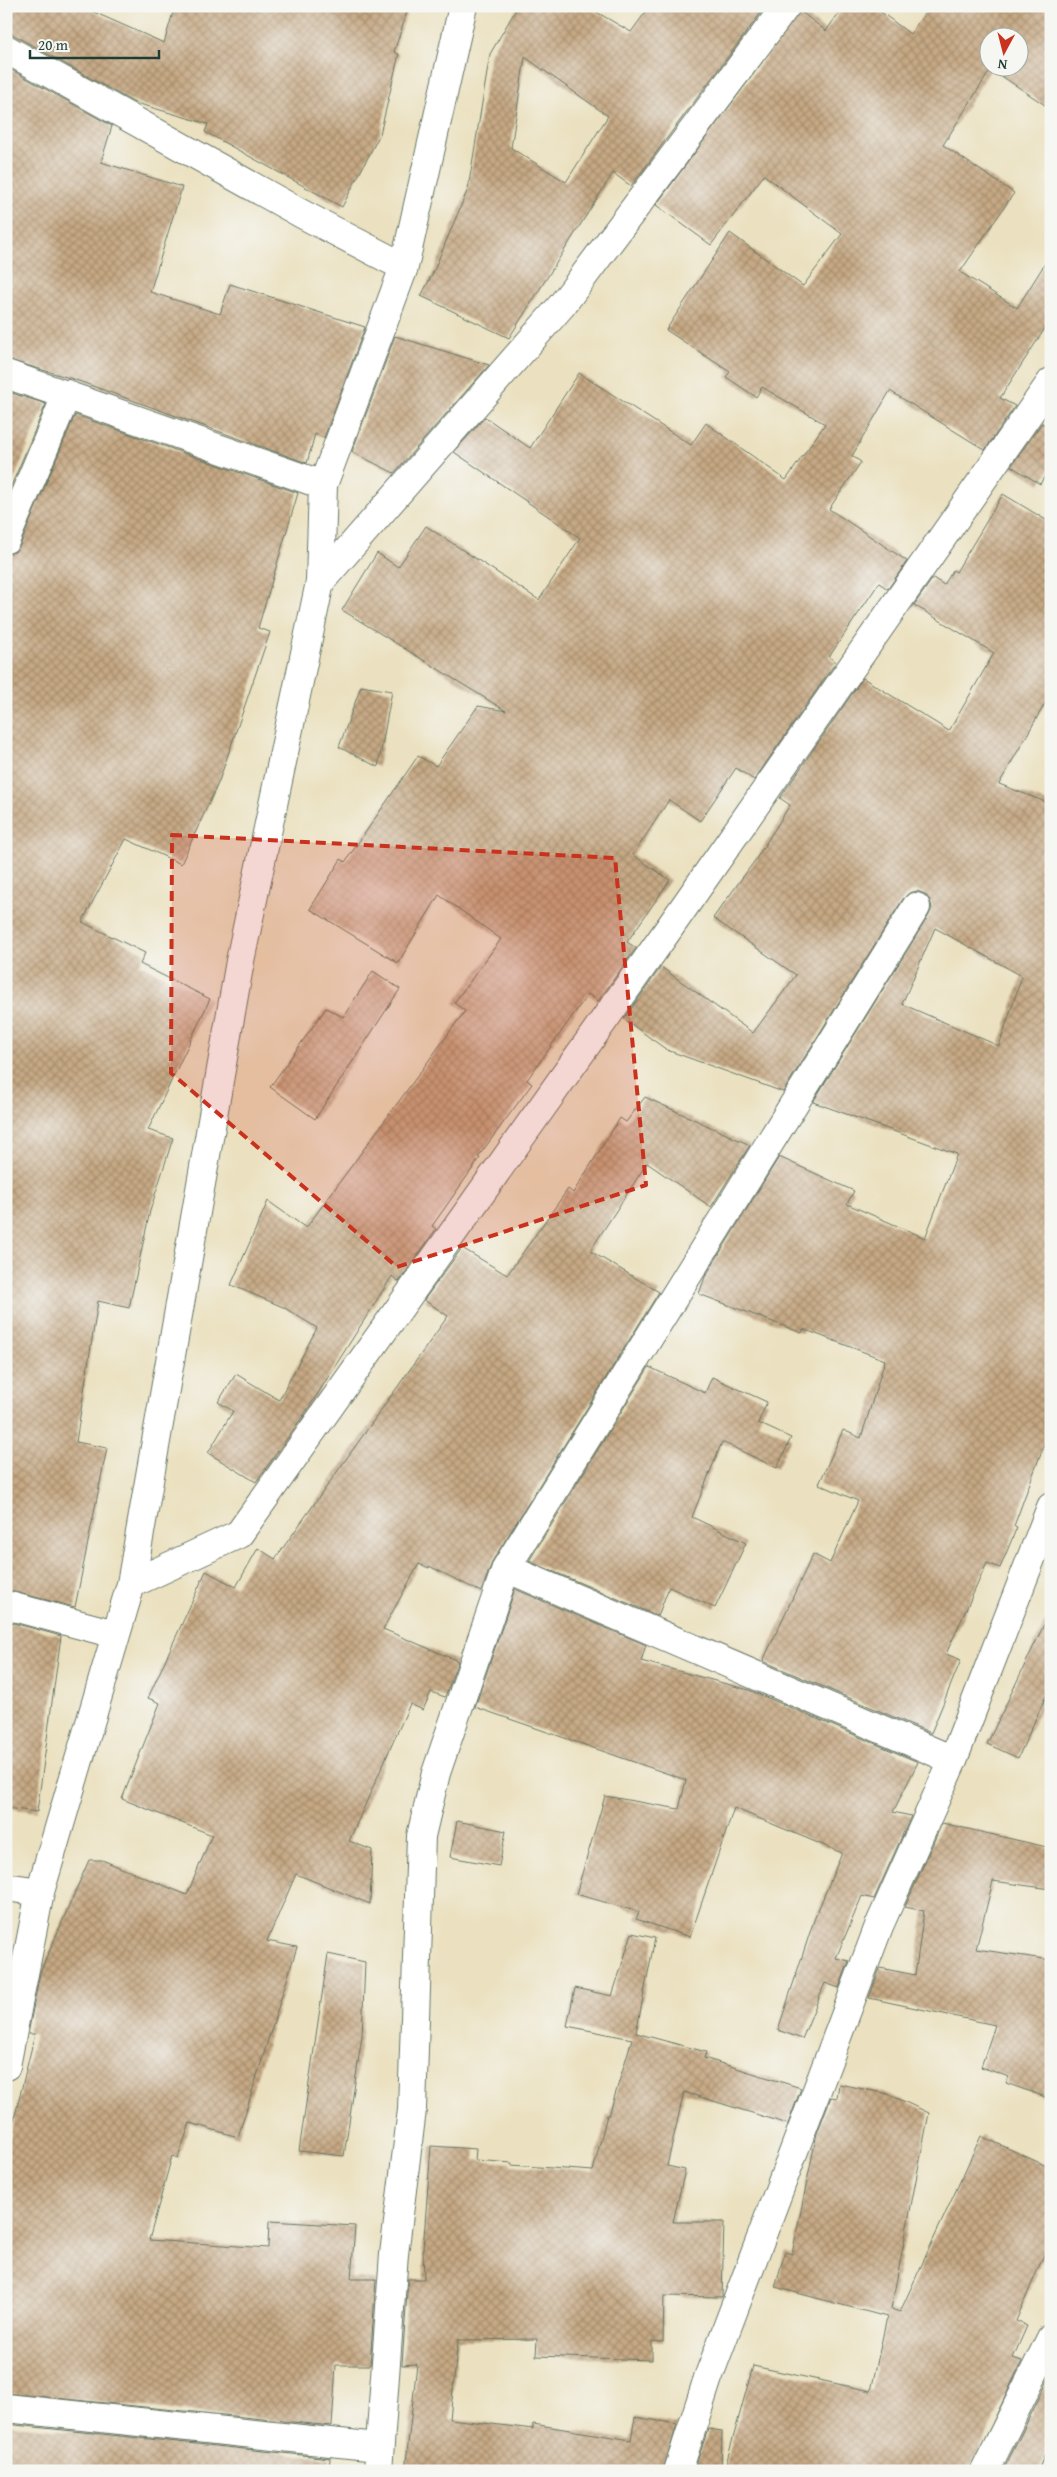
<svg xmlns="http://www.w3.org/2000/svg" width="1057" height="2477" font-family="'Gentium Book Plus',serif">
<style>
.building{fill:url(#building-cross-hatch);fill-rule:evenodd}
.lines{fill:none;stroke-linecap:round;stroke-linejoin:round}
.minor-casing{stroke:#667665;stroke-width:30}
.minor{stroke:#fff;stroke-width:28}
.marked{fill:#c8321e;fill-opacity:0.2;stroke:#c8321e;stroke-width:4;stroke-dasharray:10 6;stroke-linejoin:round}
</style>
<defs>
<pattern id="building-cross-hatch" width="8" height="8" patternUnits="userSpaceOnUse" patternTransform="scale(1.25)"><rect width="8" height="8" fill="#c7a984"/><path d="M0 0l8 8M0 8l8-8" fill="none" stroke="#a18b6d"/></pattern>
</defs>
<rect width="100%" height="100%" fill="#f6f6f2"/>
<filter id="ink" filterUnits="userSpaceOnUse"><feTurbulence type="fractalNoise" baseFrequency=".02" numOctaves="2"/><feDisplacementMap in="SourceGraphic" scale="10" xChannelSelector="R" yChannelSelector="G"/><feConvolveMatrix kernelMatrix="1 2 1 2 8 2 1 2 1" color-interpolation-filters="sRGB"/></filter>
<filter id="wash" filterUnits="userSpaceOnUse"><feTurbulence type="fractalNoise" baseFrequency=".0096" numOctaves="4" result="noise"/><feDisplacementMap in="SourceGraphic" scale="20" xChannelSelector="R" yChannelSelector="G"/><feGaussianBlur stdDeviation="1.12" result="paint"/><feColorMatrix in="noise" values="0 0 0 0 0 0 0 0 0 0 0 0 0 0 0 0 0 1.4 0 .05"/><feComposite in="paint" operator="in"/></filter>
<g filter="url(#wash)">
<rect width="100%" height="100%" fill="#ebe1c0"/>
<g id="blocks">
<path class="building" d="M 6,6 L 80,6 L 164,43 L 175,6 L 409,6 L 394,52 L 399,54 L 380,134 L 342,207 L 205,132 L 208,124 L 133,102 L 14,35 L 6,33 Z
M 518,6 L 586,6 L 631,32 L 650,6 L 766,6 L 631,186 L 613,173 L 509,338 L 421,296 L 432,275 L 468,189 L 490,54 ZM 525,57 L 608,116 L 566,182 L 511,148 Z
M 844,6 L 873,6 L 910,34 L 930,6 L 1051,6 L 1051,109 L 991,69 L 943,145 L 1014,193 L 960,272 L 1017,308 L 1051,254 L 1051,319 L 1000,398 L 1015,406 L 985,450 L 890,391 L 852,456 L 861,462 L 829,509 L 907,561 L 888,589 L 879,583 L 829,657 L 836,662 L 754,780 L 736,768 L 700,821 L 669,800 L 633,855 L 670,880 L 627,942 L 636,948 L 598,1001 L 588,994 L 527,1080 L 532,1084 L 478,1157 L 480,1158 L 432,1226 L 436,1229 L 399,1282 L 392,1276 L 308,1409 L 256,1482 L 208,1453 L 233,1411 L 218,1402 L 236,1374 L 279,1400 L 317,1328 L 283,1307 L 231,1285 L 268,1201 L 306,1228 L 465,1011 L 454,1003 L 501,939 L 439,895 L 398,963 L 310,909 L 341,859 L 345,862 L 418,756 L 436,766 L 478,706 L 506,711 L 342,610 L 377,553 L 398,567 L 426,526 L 539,600 L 580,538 L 454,452 L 485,417 L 530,448 L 579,373 L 691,445 L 706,423 L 786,480 L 825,424 L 762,387 L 756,397 L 726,377 L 730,372 L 666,330 L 730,233 L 803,286 L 842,234 L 764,175 L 711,245 L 656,205 L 800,11 L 826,31 ZM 990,38 L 1020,38 L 1020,68 L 990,68 Z
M 6,67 L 112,126 L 101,162 L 182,187 L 150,292 L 220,314 L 230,284 L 365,327 L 324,438 L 315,434 L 307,463 L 73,379 L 6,359 Z
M 395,336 L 489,365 L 394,473 L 352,452 Z
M 6,391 L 46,404 L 6,498 Z
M 75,415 L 298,493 L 258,628 L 270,632 L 219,781 L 181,864 L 126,839 L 82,922 L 145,953 L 140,964 L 210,999 L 148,1130 L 173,1138 L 150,1211 L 129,1308 L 98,1301 L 76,1442 L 107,1448 L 75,1607 L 6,1590 L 6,554 L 15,552 L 20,545 Z
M 1042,423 L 1051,428 L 1051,466 L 1040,484 L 1011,466 Z
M 1003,494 L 1051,523 L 1051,693 L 999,784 L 1051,804 L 1051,1426 L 1014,1526 L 1017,1527 L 1000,1568 L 987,1563 L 946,1654 L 961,1660 L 931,1733 L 763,1661 L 813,1554 L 830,1563 L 858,1501 L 819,1484 L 843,1430 L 861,1438 L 885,1360 L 803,1329 L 802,1333 L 699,1294 L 705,1277 L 779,1157 L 854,1191 L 847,1204 L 925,1238 L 957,1154 L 813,1102 L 929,915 L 932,908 L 930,900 L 925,894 L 917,891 L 909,893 L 903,899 L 783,1092 L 667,1050 L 624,1019 L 661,967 L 753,1033 L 796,975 L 713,918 L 756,859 L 790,805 L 780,798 L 863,678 L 949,731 L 994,653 L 914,605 L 933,578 L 944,585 L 953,570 L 956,572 ZM 935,928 L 1022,976 L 999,1046 L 902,1004 Z
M 361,686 L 392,691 L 378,767 L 339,747 Z
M 373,971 L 400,989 L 315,1119 L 270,1087 L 326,1008 L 343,1017 Z
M 645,1097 L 750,1145 L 711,1207 L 647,1163 L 590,1251 L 659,1292 L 493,1560 L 481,1592 L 429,1566 L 429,1568 L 419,1564 L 383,1629 L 458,1661 L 445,1697 L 431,1692 L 423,1710 L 410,1704 L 349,1841 L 372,1850 L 370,1904 L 296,1874 L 267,1941 L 297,1947 L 238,2137 L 190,2123 L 178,2158 L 172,2156 L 149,2240 L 268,2248 L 269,2221 L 355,2226 L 351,2279 L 376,2279 L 370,2365 L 336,2365 L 332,2426 L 6,2393 L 6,2152 L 35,2034 L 28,2034 L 40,1973 L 89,1860 L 102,1860 L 187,1895 L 212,1835 L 122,1799 L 160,1703 L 148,1698 L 206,1571 L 236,1587 L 258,1548 L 275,1559 L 448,1316 L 424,1300 L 462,1248 L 507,1275 L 568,1189 L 573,1193 L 620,1118 L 626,1122 Z
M 649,1367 L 705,1393 L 712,1377 L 767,1402 L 758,1423 L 791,1438 L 777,1468 L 722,1442 L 692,1517 L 746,1543 L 715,1608 L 669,1587 L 658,1616 L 529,1561 Z
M 515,1589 L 646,1645 L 641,1661 L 749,1690 L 918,1762 L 893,1812 L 911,1816 L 874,1899 L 862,1896 L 836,1958 L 849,1961 L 839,1988 L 825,1983 L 802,2039 L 778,2030 L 814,1920 L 842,1853 L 734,1808 L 690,1937 L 636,1919 L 639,1912 L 576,1894 L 605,1796 L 679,1809 L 686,1780 L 475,1707 Z
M 1051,1610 L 1051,1685 L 1018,1758 L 987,1744 Z
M 6,1621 L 61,1636 L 37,1812 L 6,1808 Z
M 457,1821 L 506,1831 L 499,1866 L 450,1857 Z
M 942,1823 L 1051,1848 L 1051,1889 L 993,1881 L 976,1949 L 1051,1960 L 1051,2099 L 1006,2083 L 1009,2077 L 981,2067 L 995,2025 L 869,1998 L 880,1968 L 915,1975 L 924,1911 L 905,1907 Z
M 632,1933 L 655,1938 L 636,2033 L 706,2052 L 704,2058 L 801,2088 L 788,2124 L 684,2092 L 667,2166 L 685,2170 L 673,2222 L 724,2222 L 722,2297 L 664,2296 L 663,2342 L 652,2341 L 652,2360 L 536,2356 L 537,2339 L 458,2340 L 450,2419 L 533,2429 L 533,2424 L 631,2440 L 635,2417 L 677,2424 L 663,2471 L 405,2471 L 417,2364 L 402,2365 L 408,2279 L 424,2279 L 423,2250 L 431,2146 L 476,2149 L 475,2160 L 512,2163 L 511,2165 L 593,2171 L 607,2115 L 609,2115 L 632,2039 L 567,2026 L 575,1988 L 612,1996 Z
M 328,1954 L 365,1962 L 362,2036 L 344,2156 L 299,2151 Z
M 839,2084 L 888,2094 L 929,2113 L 891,2309 L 900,2312 L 981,2136 L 1051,2168 L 1051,2238 L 1016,2321 L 1027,2326 L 1013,2358 L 1022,2361 L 970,2471 L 724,2471 L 753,2366 L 871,2391 L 887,2317 L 775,2287 L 785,2252 L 792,2254 L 817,2133 L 831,2097 L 837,2098 Z
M 1051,2374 L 1051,2439 L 1038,2471 L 1003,2471 Z
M 6,2424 L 330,2458 L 329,2471 L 6,2471 Z
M 708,2429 L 722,2431 L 721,2471 L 694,2471 Z"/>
</g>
</g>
<g filter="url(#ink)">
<use href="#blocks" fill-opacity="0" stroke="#667665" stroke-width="1"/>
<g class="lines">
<g class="minor-casing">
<path id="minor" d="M 6,49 L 302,214 L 404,267
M 6,374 L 323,485
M 6,539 L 67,394
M 320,582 L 562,305 L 786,6
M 506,1568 L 953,1760
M 131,1584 L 239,1534 L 668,930 L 1051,382
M 6,1605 L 115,1634
M 6,1887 L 40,1892
M 6,2066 L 40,1892 L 131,1584 L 240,961 L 320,582 L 323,485 L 404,267 L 463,6
M 6,2408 L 378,2447
M 378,2471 L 394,2254 L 412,2110 L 421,1836 L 436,1773 L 506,1568 L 916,907
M 678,2471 L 708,2378 L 879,1926 L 953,1760 L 1051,1507
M 985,2471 L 1051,2338"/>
</g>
<use href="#minor" class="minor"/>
</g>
</g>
<path class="marked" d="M 172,835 L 615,858 L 646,1185 L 397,1267 L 171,1073 Z"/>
<rect width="1057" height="2477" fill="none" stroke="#f6f6f2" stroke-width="25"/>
<g transform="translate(1004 52) rotate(187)"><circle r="24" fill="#f6f6f2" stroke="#a0aca6"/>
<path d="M0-4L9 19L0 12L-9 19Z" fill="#c8321e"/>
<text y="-8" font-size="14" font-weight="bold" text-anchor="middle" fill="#1f3d34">N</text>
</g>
<path d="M30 50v8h129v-8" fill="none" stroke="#1f3d34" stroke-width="2.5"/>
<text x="38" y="50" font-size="15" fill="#1f3d34" stroke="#f6f6f2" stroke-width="4" paint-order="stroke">20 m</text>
</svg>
